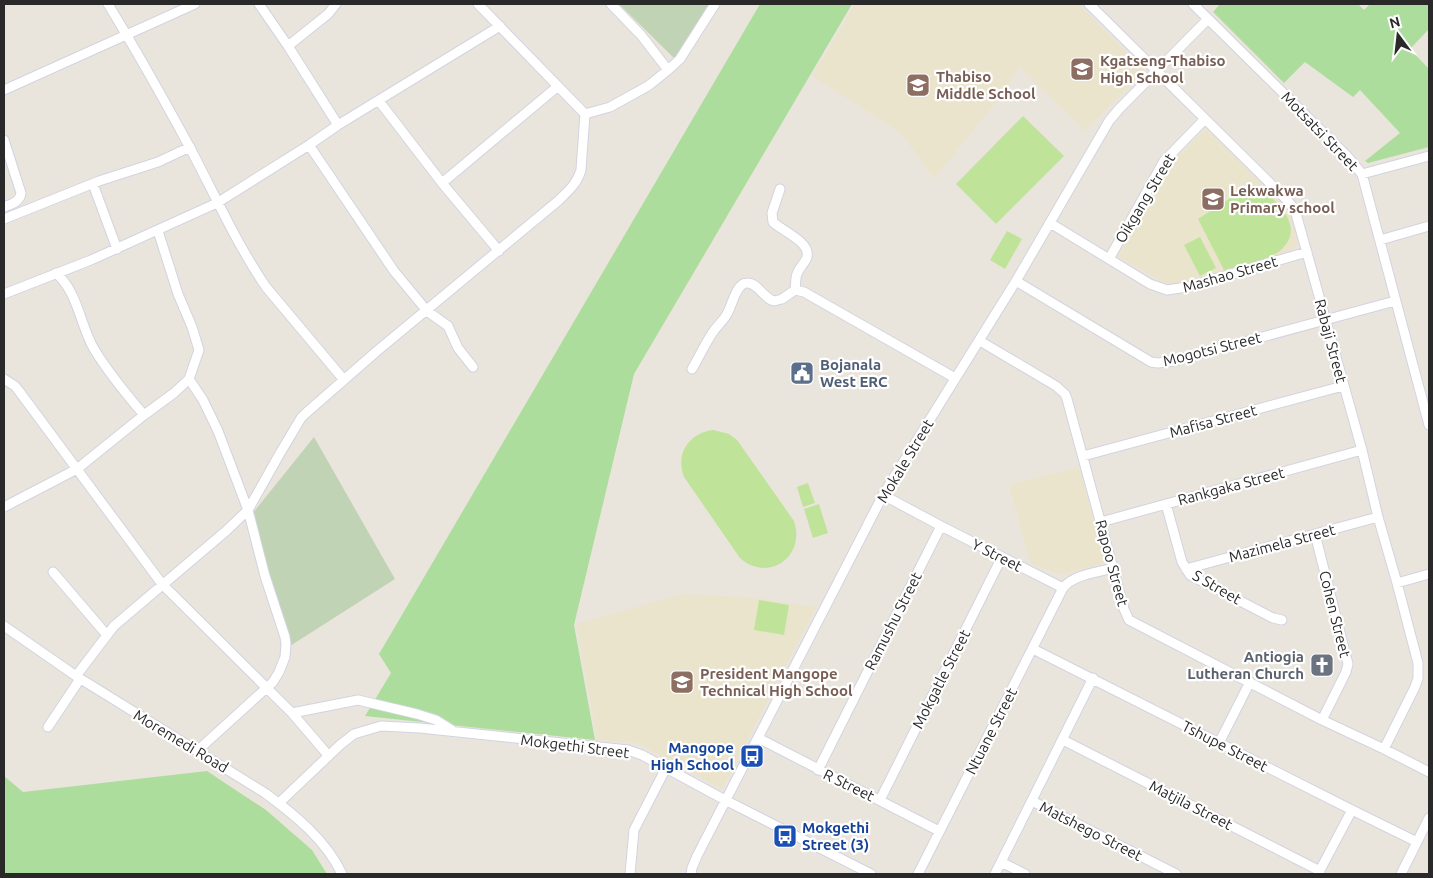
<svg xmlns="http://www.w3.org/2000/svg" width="1433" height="878" font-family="Ubuntu,sans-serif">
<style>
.education{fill:#ebe4cd}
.green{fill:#addd9d}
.cemetery{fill:#c1d3b5}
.pitch{fill:#bee399}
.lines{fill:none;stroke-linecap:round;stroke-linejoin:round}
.minor-casing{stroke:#d2d3e1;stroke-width:11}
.minor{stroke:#fff;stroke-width:9}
.labels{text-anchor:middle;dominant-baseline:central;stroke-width:4.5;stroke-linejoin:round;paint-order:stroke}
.education-label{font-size:15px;font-weight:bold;fill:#785e54;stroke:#fff;text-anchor:start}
.street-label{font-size:15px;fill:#292929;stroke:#fff}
.service-label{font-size:15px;font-weight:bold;fill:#4e5e75;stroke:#fff;text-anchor:start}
.worship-label{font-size:15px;font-weight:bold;fill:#5b616d;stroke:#fff;text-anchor:end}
.transit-label{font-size:15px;font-weight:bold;fill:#164399;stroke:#fff;text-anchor:end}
</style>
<rect width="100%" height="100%" fill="#eae5dc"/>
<path class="education" d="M 855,4 L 1078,4 L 1145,70 L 1085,131 L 1019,67 L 1003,94 L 934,179 L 904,137 L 890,126 L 812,76 Z
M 1206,129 L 1290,211 L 1298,244 L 1292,251 L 1188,283 L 1174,285 L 1164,283 L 1117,256 L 1168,166 Z
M 1079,467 L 1105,563 L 1060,575 L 1030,563 L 1009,485 Z
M 681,594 L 750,597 L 816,607 L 722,789 L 637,743 L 597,740 L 576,624 Z"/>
<path class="green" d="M 760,4 L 852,4 L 634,374 L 574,625 L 595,740 L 365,716 L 391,673 L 379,654 Z
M 1220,4 L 1358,4 L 1364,10 L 1370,4 L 1429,4 L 1429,29 L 1410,49 L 1429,69 L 1429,147 L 1368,163 L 1365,161 L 1400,133 L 1360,90 L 1353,97 L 1305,62 L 1284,83 L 1213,12 Z
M 207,771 L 266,810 L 312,850 L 327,874 L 4,874 L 4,776 L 23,792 Z"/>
<path class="cemetery" d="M 619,4 L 710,4 L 675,59 Z
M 314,437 L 395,579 L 290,646 L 252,514 Z"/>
<path class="pitch" d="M 1023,116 L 1064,156 L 996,224 L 956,184 Z
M 1251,185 C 1261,185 1266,191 1273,199 C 1287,213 1300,231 1282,249 C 1273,259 1238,266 1224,270 L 1198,219 Z
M 1007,231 L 1022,239 L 1005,269 L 990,260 Z
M 1200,237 L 1216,268 L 1200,276 L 1184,245 Z
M 713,430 L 729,434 L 737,440 L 794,521 C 806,557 768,583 740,558 L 684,477 C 675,454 689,433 713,430 Z
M 808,483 L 815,503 L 803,507 L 797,487 Z
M 819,504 L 828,533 L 813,538 L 804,509 Z
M 759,600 L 789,605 L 784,635 L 754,630 Z"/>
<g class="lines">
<g class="minor-casing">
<path id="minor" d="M 108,4 C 136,50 163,98 189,146 C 214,193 236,243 266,287 L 344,380
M 259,4 L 288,46 L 338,125
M 611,4 L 641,35 L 668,70
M 1089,4 L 1288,201 L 1295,210 L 1362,450 L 1378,517 L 1397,583 L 1418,663 L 1418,678 L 1415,687 L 1384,749
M 1193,4 L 1347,156 L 1362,174 L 1429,425
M 288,46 L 328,14 L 336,4
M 4,90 L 195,4
M 379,101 L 442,183 L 499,251
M 585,114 L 610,107 L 648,86 L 668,70 L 680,59 L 715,4
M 4,140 L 21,193 C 20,202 11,204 4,207
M 309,145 L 394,271 L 427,311 L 448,326 L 458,348 L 473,367
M 1362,174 L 1429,156
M 442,183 L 557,87
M 93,184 L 117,249
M 780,189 L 772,213 L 773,222 C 782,231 811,242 807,257 C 805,263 799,268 797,274 C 795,279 796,285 795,290
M 4,219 L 99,181 L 158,162 L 190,147
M 1050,223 L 1150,284 L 1167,290 L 1187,287 L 1307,252
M 1380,240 L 1429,226
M 1109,259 L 1164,161 L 1205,119
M 56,273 C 78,292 80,325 94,349 C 108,372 126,394 144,415
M 1016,281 L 1151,362 L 1158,363 L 1174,361 L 1395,301
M 4,294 L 91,260 L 217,203 L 309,145 L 338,125 L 500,26
M 980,341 L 1056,386 L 1065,394 L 1067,399 L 1124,609 L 1129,620 L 1322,720 L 1384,749 L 1429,772
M 692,369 C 699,357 705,344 713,332 C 717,326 723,321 727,314 C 732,306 736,283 747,283 C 757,282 763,298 774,301 L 782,299 L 795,290 L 804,292 L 955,378
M 4,379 L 15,386 L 19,391 L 162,584 L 292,713 L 328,755
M 189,379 L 203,400 L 218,431 L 248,510 L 265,576 L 285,637 L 286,644 L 285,657 L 279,672 L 273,682 L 197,751
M 1083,456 L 1343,386
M 883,495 L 941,526 L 1063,588 C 1074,574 1097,573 1113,568
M 1166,504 L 1182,562 L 1190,575 L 1273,618 L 1282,620
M 4,507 L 77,469 L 144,415 L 174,393 L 189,379 L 199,350 L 192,327 L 178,294 L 158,231
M 1101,522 L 1362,450
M 1315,534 L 1348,664 L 1346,672 L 1322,720
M 1186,569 L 1378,517
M 53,572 L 106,634
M 1397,583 L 1429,574
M 4,626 L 76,676 L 265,793 C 295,815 326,840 342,874
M 1033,649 L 1352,810 L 1417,842
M 76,676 L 114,626 L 226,531 L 248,510 L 279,455 L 301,418 L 306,413 L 377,351 L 558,201 C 568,191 577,184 581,170 L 585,114 L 478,4
M 292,713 L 358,700 L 417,714 L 436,720 L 452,730
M 48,727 L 80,679
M 758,738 L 939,831
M 1063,740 L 1320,871
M 1219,743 L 1250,682
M 818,770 L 941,526
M 880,800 L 1002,557
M 1032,801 L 1176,874
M 279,803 L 340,745 L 354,734 L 381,726 L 420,728 L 628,750 L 642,755 L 727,801 L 871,874
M 1001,862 L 1025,874
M 630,874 L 634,830 L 666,768
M 691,874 L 692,868 L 697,856 L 883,495 L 1016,281 L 1109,121 L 1119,109 L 1208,19
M 918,874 L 1063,588
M 995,874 L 1093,678
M 1318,874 L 1352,810
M 1401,874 L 1429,818"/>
</g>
<use href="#minor" class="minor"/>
</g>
<defs>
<g id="school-square" transform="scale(1.25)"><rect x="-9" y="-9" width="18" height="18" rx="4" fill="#8d6e63" stroke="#fff"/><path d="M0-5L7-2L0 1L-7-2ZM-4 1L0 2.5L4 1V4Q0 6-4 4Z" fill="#fff"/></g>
<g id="civic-square" transform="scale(1.25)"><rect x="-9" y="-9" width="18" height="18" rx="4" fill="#5c6f8a" stroke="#fff"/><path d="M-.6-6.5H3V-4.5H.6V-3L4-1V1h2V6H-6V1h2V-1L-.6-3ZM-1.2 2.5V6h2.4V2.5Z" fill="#fff"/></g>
<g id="church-square" transform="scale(1.25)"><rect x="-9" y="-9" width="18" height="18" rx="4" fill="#6b7280" stroke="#fff"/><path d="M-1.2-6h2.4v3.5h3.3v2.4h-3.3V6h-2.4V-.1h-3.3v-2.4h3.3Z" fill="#fff"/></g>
<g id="bus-square" transform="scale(1.25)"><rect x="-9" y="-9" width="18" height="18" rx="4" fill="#1a4fb4" stroke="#fff"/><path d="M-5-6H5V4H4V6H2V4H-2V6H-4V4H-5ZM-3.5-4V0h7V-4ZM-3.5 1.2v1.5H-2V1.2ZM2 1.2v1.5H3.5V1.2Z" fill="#fff"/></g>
</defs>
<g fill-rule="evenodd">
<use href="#school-square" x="1082" y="69"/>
<use href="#school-square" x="918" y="85"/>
<use href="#school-square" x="1213" y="199"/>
<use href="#civic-square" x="802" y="373"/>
<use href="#church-square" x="1322" y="665"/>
<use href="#school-square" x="682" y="682"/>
<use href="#bus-square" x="752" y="756"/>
<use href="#bus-square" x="785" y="836"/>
</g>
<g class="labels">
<g class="education-label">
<text x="1100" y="60">Kgatseng-Thabiso<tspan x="1100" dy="17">High School</tspan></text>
<text x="936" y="76">Thabiso<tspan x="936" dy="17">Middle School</tspan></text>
<text x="1230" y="190">Lekwakwa<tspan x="1230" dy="17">Primary school</tspan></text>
<text x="700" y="673">President Mangope<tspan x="700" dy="17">Technical High School</tspan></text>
</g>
<g class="street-label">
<text transform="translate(1320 131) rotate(46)">Motsatsi Street</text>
<text transform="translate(1145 198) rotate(-59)">Oikgang Street</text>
<text transform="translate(1230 274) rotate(-16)">Mashao Street</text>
<text transform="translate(1331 341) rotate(75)">Rabaji Street</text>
<text transform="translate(1212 349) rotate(-14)">Mogotsi Street</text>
<text transform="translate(1213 421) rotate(-15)">Mafisa Street</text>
<text transform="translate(905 461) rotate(-59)">Mokale Street</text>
<text transform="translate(1231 486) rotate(-15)">Rankgaka Street</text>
<text transform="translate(1282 543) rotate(-15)">Mazimela Street</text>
<text transform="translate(997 555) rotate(27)">Y Street</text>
<text transform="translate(1112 563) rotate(75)">Rapoo Street</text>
<text transform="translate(1217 587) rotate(30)">S Street</text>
<text transform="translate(1335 614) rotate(76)">Cohen Street</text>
<text transform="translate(893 621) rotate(-63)">Ramushu Street</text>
<text transform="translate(941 679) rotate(-63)">Mokgatle Street</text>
<text transform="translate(991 731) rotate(-63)">Ntuane Street</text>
<text transform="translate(181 741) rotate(31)">Moremedi Road</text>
<text transform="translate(575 746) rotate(7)">Mokgethi Street</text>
<text transform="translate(1225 746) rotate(27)">Tshupe Street</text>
<text transform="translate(849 785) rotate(26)">R Street</text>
<text transform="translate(1191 805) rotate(27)">Matjila Street</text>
<text transform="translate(1091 831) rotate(27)">Matshego Street</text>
</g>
<g class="service-label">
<text x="820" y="364">Bojanala<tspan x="820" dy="17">West ERC</tspan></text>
</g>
<g class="worship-label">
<text x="1304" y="656">Antiogia<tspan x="1304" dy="17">Lutheran Church</tspan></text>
</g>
<g class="transit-label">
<text x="734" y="747">Mangope<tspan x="734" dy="17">High School</tspan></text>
<text x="802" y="827" text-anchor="start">Mokgethi<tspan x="802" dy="17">Street (3)</tspan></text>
</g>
</g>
<rect width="1433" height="878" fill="none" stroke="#292929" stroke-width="10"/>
<g transform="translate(1398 35) rotate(345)" stroke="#ffffff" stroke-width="4" paint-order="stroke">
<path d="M0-4L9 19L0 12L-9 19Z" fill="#292929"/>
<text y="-8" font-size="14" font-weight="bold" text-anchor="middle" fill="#292929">N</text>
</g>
</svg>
